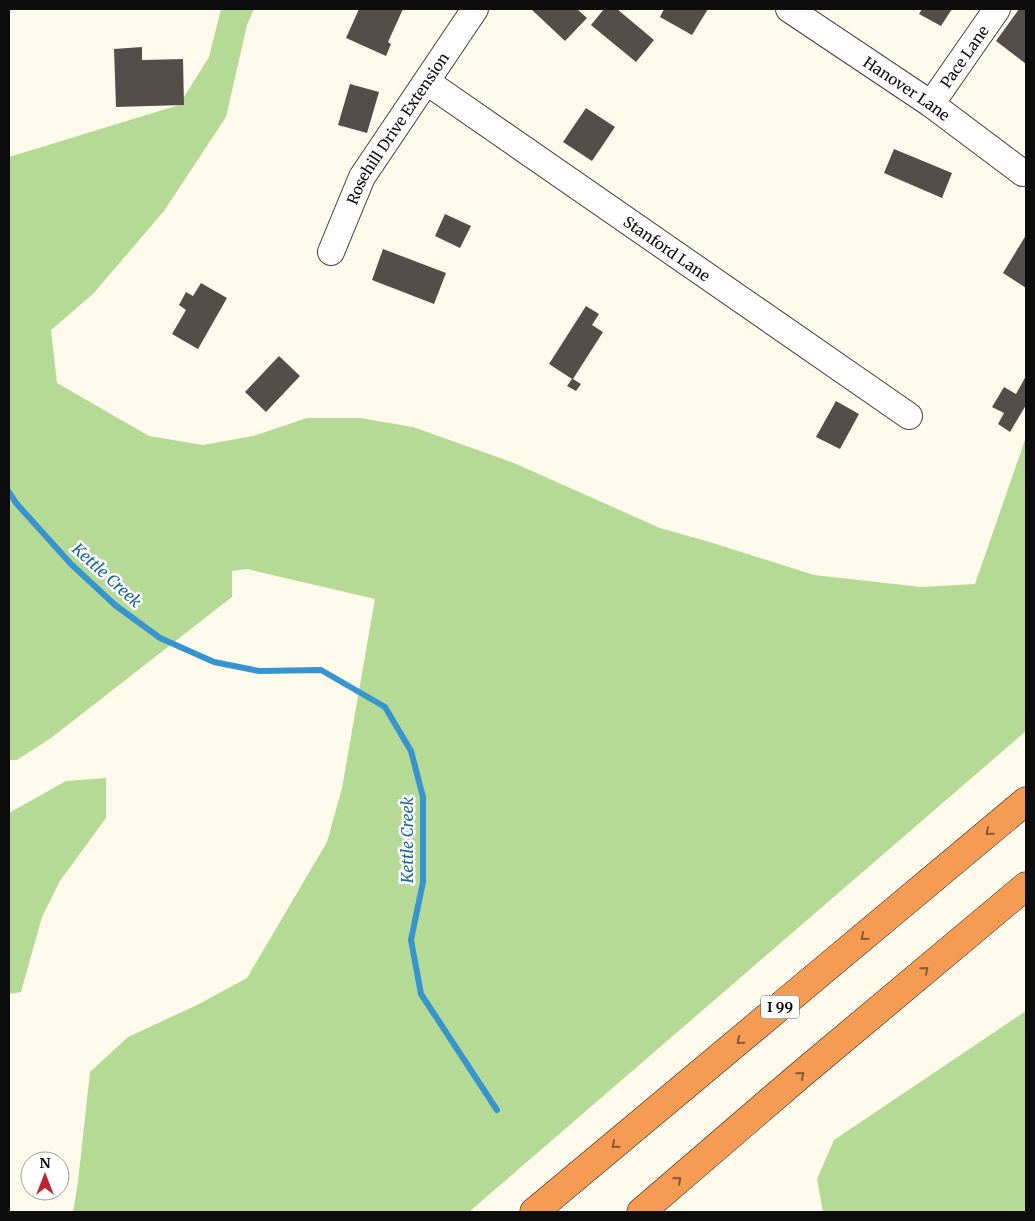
<svg xmlns="http://www.w3.org/2000/svg" width="1035" height="1221" font-family="Merriweather,serif">
<style>
.forest{fill:#b5da95}
.lines{fill:none;stroke-linecap:round;stroke-linejoin:round}
.stream{stroke:#3794ce;stroke-width:6}
.building{fill:#554d49}
.minor-casing{stroke:#3f3f3f;stroke-width:28}
.highway-casing{stroke:#1d1d1d;stroke-width:29}
.minor{stroke:#fff;stroke-width:26}
.highway{stroke:#f59b54;stroke-width:28}
.oneway{stroke:#8c5b34}
.labels{text-anchor:middle;dominant-baseline:central;stroke-width:5;stroke-linejoin:round;paint-order:stroke}
.shield{fill:#fff;stroke:#555;stroke-width:1}
.shield-label{font-size:14px;font-weight:bold;fill:#0c0c0c}
.street-label{font-size:15px;fill:#0c0c0c;stroke:#fff}
.water-label{font-size:16px;font-style:italic;fill:#15659f;stroke:#fff}
</style>
<rect width="100%" height="100%" fill="#fffbec"/>
<path class="forest" d="M 221,9 L 254,9 L 247,25 L 226,117 L 164,211 L 93,294 L 51,330 L 57,383 L 149,436 L 203,445 L 253,436 L 307,418 L 360,418 L 413,427 L 514,463 L 660,528 L 713,543 L 814,575 L 921,587 L 975,584 L 1026,437 L 1026,731 L 469,1212 L 73,1212 L 78,1182 L 90,1072 L 128,1037 L 199,1004 L 247,978 L 327,842 L 342,788 L 375,599 L 247,569 L 232,571 L 232,597 L 51,738 L 17,760 L 9,760 L 9,157 L 179,105 L 209,57 Z
M 106,778 L 106,818 L 60,881 L 42,917 L 21,992 L 9,994 L 9,813 L 66,781 Z
M 1026,1011 L 1026,1212 L 823,1212 L 817,1179 L 834,1140 Z"/>
<g class="lines">
<path class="stream" d="M 9,492 L 16,503 L 71,564 L 115,605 L 160,638 L 214,662 L 259,671 L 321,670 L 385,707 L 411,751 L 423,797 L 423,882 L 411,940 L 421,994 L 497,1110"/>
</g>
<path class="building" d="M 359,9 L 403,9 L 388,42 L 391,44 L 386,56 L 346,38 Z
M 531,9 L 577,9 L 587,18 L 565,41 Z
M 604,9 L 617,9 L 654,40 L 636,62 L 591,25 Z
M 664,9 L 708,9 L 692,35 L 660,17 Z
M 922,9 L 952,9 L 941,26 L 919,14 Z
M 1019,9 L 1026,9 L 1026,64 L 996,41 Z
M 142,47 L 142,60 L 183,59 L 184,105 L 116,107 L 114,49 Z
M 350,84 L 379,92 L 367,133 L 338,125 Z
M 586,108 L 615,127 L 592,161 L 563,142 Z
M 894,149 L 952,173 L 942,198 L 884,173 Z
M 445,214 L 471,226 L 460,248 L 435,236 Z
M 1026,235 L 1026,288 L 1003,273 Z
M 383,249 L 446,273 L 434,304 L 372,280 Z
M 201,283 L 227,298 L 198,349 L 172,334 L 186,310 L 179,305 L 186,292 L 193,296 Z
M 586,306 L 599,314 L 592,325 L 603,332 L 573,379 L 581,384 L 576,391 L 567,386 L 572,379 L 549,364 Z
M 279,356 L 300,376 L 266,412 L 245,392 Z
M 1026,376 L 1026,405 L 1010,432 L 998,424 L 1004,413 L 992,407 L 1004,387 L 1016,394 Z
M 836,401 L 859,414 L 840,449 L 816,437 Z"/>
<g class="lines">
<g class="minor-casing">
<g id="minor">
<path id="s1" d="M 789,9 L 931,104 L 1023,173"/>
<path id="s2" d="M 427,82 L 909,416"/>
<path id="s3" d="M 931,104 L 997,9"/>
<path id="s4" d="M 331,252 L 362,177 L 475,9"/>
</g>
</g>
<g class="highway-casing">
<path id="highway" d="M 534,1212 L 1026,801
M 641,1212 L 798,1077 L 1026,886"/>
</g>
<use href="#minor" class="minor"/>
<use href="#highway" class="highway"/>
</g>
<defs><path id="oneway-chevron" d="M-2-3.5L2.5 0L-2 3.5" fill="none" stroke-width="1.6" stroke-linecap="round" stroke-linejoin="round" transform="scale(1.25)"/></defs>
<g class="oneway">
<use href="#oneway-chevron" transform="translate(989 832) rotate(140)"/>
<use href="#oneway-chevron" transform="translate(864 937) rotate(140)"/>
<use href="#oneway-chevron" transform="translate(925 970) rotate(-40)"/>
<use href="#oneway-chevron" transform="translate(740 1041) rotate(140)"/>
<use href="#oneway-chevron" transform="translate(801 1075) rotate(-40)"/>
<use href="#oneway-chevron" transform="translate(615 1145) rotate(140)"/>
<use href="#oneway-chevron" transform="translate(678 1180) rotate(-41)"/>
</g>
<g class="labels">
<rect class="shield" x="761" y="995.5" width="38" height="23" rx="4"/>
<g class="shield-label">
<text x="780" y="1007">I 99</text>
</g>
<g class="street-label">
<text stroke="none"><textPath href="#s3" startOffset="58">Pace Lane</textPath></text>
<text stroke="none"><textPath href="#s1" startOffset="142">Hanover Lane</textPath></text>
<text stroke="none"><textPath href="#s4" startOffset="141">Rosehill Drive Extension</textPath></text>
<text stroke="none"><textPath href="#s2" startOffset="292">Stanford Lane</textPath></text>
</g>
<g class="water-label">
<text transform="translate(107 575) rotate(42)">Kettle Creek</text>
<text transform="translate(407 840) rotate(-90)">Kettle Creek</text>
</g>
</g>
<rect width="1035" height="1221" fill="none" stroke="#0c0c0c" stroke-width="20"/>
<g transform="translate(45 1176)"><circle r="24" fill="#ffffff" stroke="#9e9e9e"/>
<path d="M0-4L9 19L0 12L-9 19Z" fill="#bd242d"/>
<text y="-8" font-size="14" font-weight="bold" text-anchor="middle" fill="#0c0c0c">N</text>
</g>
</svg>
